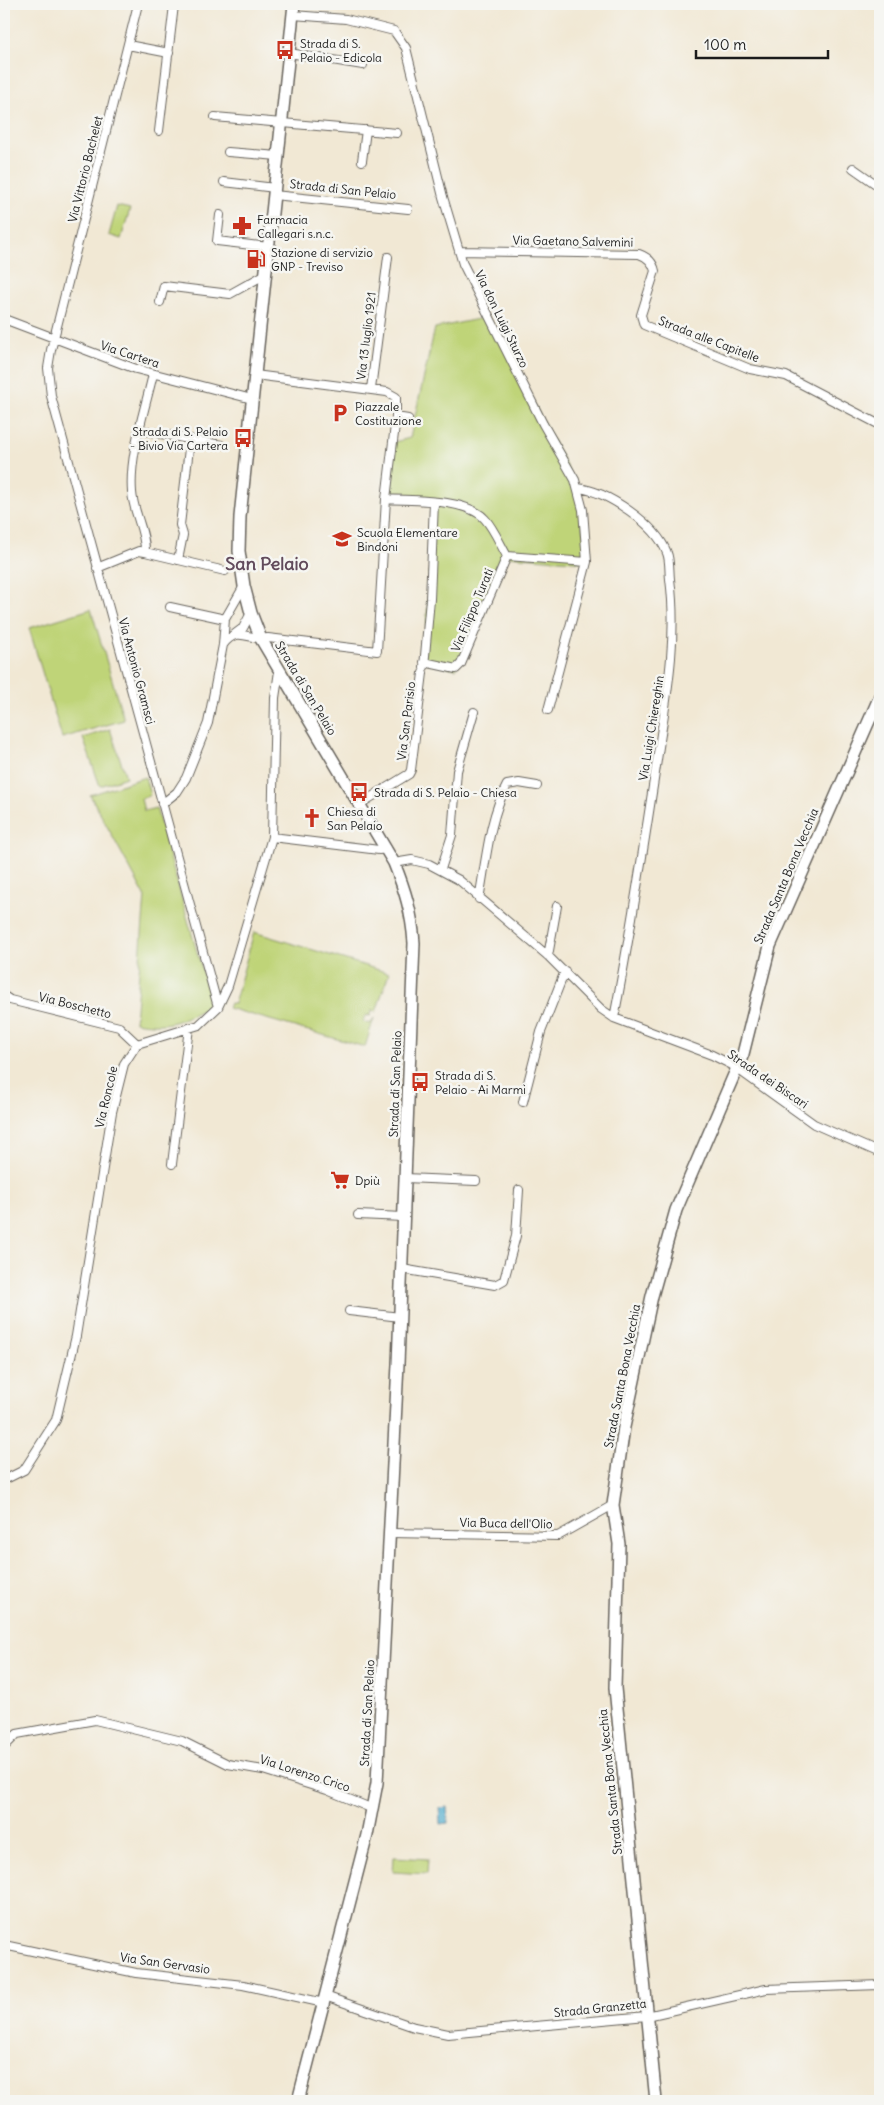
<svg xmlns="http://www.w3.org/2000/svg" width="884" height="2105" font-family="Delius,sans-serif">
<style>
.green{fill:#bfd478;stroke:#6e784a}
.water{fill:#4daacc;stroke:#346374}
.lines{fill:none;stroke-linecap:round;stroke-linejoin:round}
.street-casing{stroke:#67635c;stroke-width:10}
.secondary-casing{stroke:#67635c;stroke-width:14}
.street{stroke:#fff;stroke-width:8}
.secondary{stroke:#fff;stroke-width:11}
.labels{text-anchor:middle;dominant-baseline:central;stroke-width:5;stroke-linejoin:round;paint-order:stroke}
.poi-label{font-size:12px;fill:#1c1c1c;stroke:#f6f6f2;text-anchor:start}
.street-label{font-size:12px;fill:#1c1c1c;stroke:#f6f6f2}
.district-label{font-size:18px;font-weight:bold;fill:#624b5c;stroke:#f6f6f2}
</style>
<rect width="100%" height="100%" fill="#f6f6f2"/>
<filter id="ink" filterUnits="userSpaceOnUse"><feTurbulence type="fractalNoise" baseFrequency=".02" numOctaves="2"/><feDisplacementMap in="SourceGraphic" scale="10" xChannelSelector="R" yChannelSelector="G"/><feConvolveMatrix kernelMatrix="1 2 1 2 8 2 1 2 1" color-interpolation-filters="sRGB"/></filter>
<filter id="wash" filterUnits="userSpaceOnUse"><feTurbulence type="fractalNoise" baseFrequency=".0096" numOctaves="4" result="noise"/><feDisplacementMap in="SourceGraphic" scale="20" xChannelSelector="R" yChannelSelector="G"/><feGaussianBlur stdDeviation="1.12" result="paint"/><feColorMatrix in="noise" values="0 0 0 0 0 0 0 0 0 0 0 0 0 0 0 0 0 1.4 0 .05"/><feComposite in="paint" operator="in"/></filter>
<g filter="url(#wash)">
<rect width="100%" height="100%" fill="#f1e8d4"/>
<path class="green" d="M 117,206 L 130,209 L 121,239 L 109,235 Z
M 488,317 L 578,488 L 587,562 L 507,556 L 456,669 L 424,662 L 434,504 L 386,499 L 394,442 L 410,438 L 435,328 Z
M 91,609 L 124,720 L 62,738 L 29,628 Z
M 110,729 L 126,777 L 100,786 L 83,738 Z
M 145,777 L 150,795 L 141,799 L 144,811 L 156,808 L 211,1001 L 211,1006 C 177,1021 173,1028 135,1022 L 145,896 L 90,795 Z
M 254,932 L 389,973 L 376,1012 L 372,1010 L 370,1016 L 366,1015 L 363,1022 L 370,1024 L 374,1018 L 365,1047 L 228,1008 L 230,1003 L 234,1004 Z
M 394,1857 L 428,1859 L 427,1874 L 393,1872 Z"/>
<path class="water" d="M 447,1807 L 448,1823 L 440,1824 L 439,1808 Z"/>
</g>
<g filter="url(#ink)">
<g class="lines">
<g class="street-casing">
<path id="street" d="M 138,4 L 51,350 L 48,368 L 51,396 L 218,1007
M 293,15 L 346,19 L 394,31 L 406,48 L 443,197 L 463,264 L 543,424 L 575,480 L 583,510 L 587,562 L 548,710
M 128,45 L 169,53
M 289,53 L 363,65
M 215,117 L 397,133
M 159,131 L 174,5
M 228,152 L 278,156
M 362,161 L 366,130
M 853,168 L 880,187
M 224,182 L 275,188
M 274,195 L 408,209
M 220,215 L 217,241 L 269,247
M 459,251 L 639,254 C 648,257 653,262 655,271 L 641,315 L 644,325 L 750,369 L 786,376 L 880,425
M 160,302 L 164,286 L 230,294 L 266,274
M 4,319 L 136,369 L 252,399
M 255,375 L 387,392 L 396,397 L 396,417 L 408,419
M 371,389 L 388,257
M 140,430 L 221,445
M 578,488 C 607,491 656,524 667,553 C 670,560 669,571 670,579 C 678,640 666,700 657,760 C 644,846 631,932 614,1018
M 386,499 C 413,501 466,498 485,519 C 494,529 500,544 507,556 L 587,562
M 145,552 C 146,532 133,512 132,492 C 129,455 145,410 153,374
M 178,560 L 183,535 L 180,525 L 190,440
M 97,568 L 139,551 L 145,552 L 225,571
M 170,607 L 225,619
M 235,634 L 243,628 L 251,613
M 223,645 C 238,624 250,642 268,638 L 377,651 L 386,499 L 396,417
M 424,662 L 456,669 L 461,664 L 507,556
M 424,667 L 430,599 L 434,502
M 162,804 L 177,792 L 186,778 L 208,723 L 223,645 L 225,619 L 244,586
M 360,804 L 409,774 L 411,770 L 423,673
M 272,837 L 379,850 L 387,849
M 394,863 L 412,860 L 429,864 L 459,880 L 548,956 L 601,1009 L 614,1018 L 712,1055 L 732,1065 L 814,1124 L 880,1153
M 441,869 L 452,835 L 457,771 L 474,712
M 479,899 C 486,862 489,818 507,785 L 519,783 L 537,786
M 548,956 L 557,906
M 4,996 L 10,1000 L 119,1027 L 137,1044
M 523,1102 L 541,1032 L 565,971
M 172,1164 L 189,1028
M 405,1178 L 476,1181
M 358,1215 L 404,1217
M 402,1269 L 495,1285 L 504,1280 L 516,1236 L 519,1190
M 349,1311 L 400,1317
M 4,1480 L 24,1470 L 56,1420 L 76,1336 L 112,1112 L 124,1064 L 137,1044 L 199,1025 L 218,1007 L 228,986 L 272,837 L 275,698 L 279,671
M 390,1533 L 558,1536 L 613,1505
M 4,1747 L 17,1734 L 95,1720 L 182,1741 L 228,1764 L 263,1770 L 327,1790 L 373,1809
M 4,1945 L 136,1973 L 243,1985 L 324,2003
M 325,1996 L 414,2027 L 448,2034 L 647,2016 L 766,1989 L 880,1985"/>
</g>
<g class="secondary-casing">
<path id="secondary" d="M 294,4 L 240,517 L 239,551 L 244,586 L 251,613 L 261,639 L 394,863 C 405,890 412,913 414,943 L 398,1364 L 377,1783 L 367,1835 L 298,2101
M 656,2101 L 615,1688 L 619,1544 L 613,1505 L 624,1427 L 652,1296 L 676,1210 L 743,1054 L 770,946 L 880,696"/>
</g>
<use href="#street" class="street"/>
<use href="#secondary" class="secondary"/>
</g>
</g>
<defs>
<g id="bus-bare" transform="scale(1.5)"><path d="M-5-6H5V4H4V6H2V4H-2V6H-4V4H-5ZM-3.5-4V0h7V-4ZM-3.5 1.2v1.5H-2V1.2ZM2 1.2v1.5H3.5V1.2Z" fill="#c8321e" stroke="#f6f6f2" stroke-width="2.5" paint-order="stroke"/></g>
<g id="pharmacy-bare" transform="scale(1.5)"><path d="M-2-6h4v4h4v4h-4v4h-4v-4h-4v-4h4Z" fill="#c8321e" stroke="#f6f6f2" stroke-width="2.5" paint-order="stroke"/></g>
<g id="fuel-bare" transform="scale(1.5)"><path d="M-5.5-6h7V0h2V4h1.3V-2.5L3-4.5l.8-.8L6-3V5H2.5V1h-1V6h-7ZM-4.2-4.7v3.2H.2V-4.7Z" fill="#c8321e" stroke="#f6f6f2" stroke-width="2.5" paint-order="stroke"/></g>
<g id="parking-bare" transform="scale(1.5)"><path d="M-3.5-5.5H1a3.5 3.5 0 0 1 0 7H-1V5.5H-3.5ZM-1-3.4V-.6H.8a1.4 1.4 0 0 0 0-2.8Z" fill="#c8321e" stroke="#f6f6f2" stroke-width="2.5" paint-order="stroke"/></g>
<g id="school-bare" transform="scale(1.5)"><path d="M0-5L7-2L0 1L-7-2ZM-4 1L0 2.5L4 1V4Q0 6-4 4Z" fill="#c8321e" stroke="#f6f6f2" stroke-width="2.5" paint-order="stroke"/></g>
<g id="church-bare" transform="scale(1.5)"><path d="M-1.2-6h2.4v3.5h3.3v2.4h-3.3V6h-2.4V-.1h-3.3v-2.4h3.3Z" fill="#c8321e" stroke="#f6f6f2" stroke-width="2.5" paint-order="stroke"/></g>
<g id="supermarket-bare" transform="scale(1.5)"><path d="M-6-5.5h2.5l.6 2H6L4.5 2H-2.5L-4.4-4H-6ZM-1.5 3.2a1.3 1.3 0 1 0 .1 0ZM3 3.2a1.3 1.3 0 1 0 .1 0Z" fill="#c8321e" stroke="#f6f6f2" stroke-width="2.5" paint-order="stroke"/></g>
</defs>
<g fill-rule="evenodd">
<use href="#bus-bare" x="285" y="50"/>
<use href="#pharmacy-bare" x="242" y="226"/>
<use href="#fuel-bare" x="256" y="259"/>
<use href="#parking-bare" x="340" y="413"/>
<use href="#bus-bare" x="243" y="438"/>
<use href="#school-bare" x="342" y="539"/>
<use href="#bus-bare" x="359" y="792"/>
<use href="#church-bare" x="312" y="818"/>
<use href="#bus-bare" x="420" y="1082"/>
<use href="#supermarket-bare" x="340" y="1180"/>
</g>
<g class="labels">
<g class="poi-label">
<text x="300" y="43">Strada di S.<tspan x="300" dy="14">Pelaio - Edicola</tspan></text>
<text x="257" y="219">Farmacia<tspan x="257" dy="14">Callegari s.n.c.</tspan></text>
<text x="271" y="252">Stazione di servizio<tspan x="271" dy="14">GNP - Treviso</tspan></text>
<text x="355" y="406">Piazzale<tspan x="355" dy="14">Costituzione</tspan></text>
<text x="228" y="431" text-anchor="end">Strada di S. Pelaio<tspan x="228" dy="14">- Bivio Via Cartera</tspan></text>
<text x="357" y="532">Scuola Elementare<tspan x="357" dy="14">Bindoni</tspan></text>
<text x="374" y="792">Strada di S. Pelaio - Chiesa</text>
<text x="327" y="811">Chiesa di<tspan x="327" dy="14">San Pelaio</tspan></text>
<text x="435" y="1075">Strada di S.<tspan x="435" dy="14">Pelaio - Ai Marmi</tspan></text>
<text x="355" y="1180">Dpiù</text>
</g>
<g class="street-label">
<text transform="translate(85 169) rotate(-76)">Via Vittorio Bachelet</text>
<text transform="translate(343 189) rotate(6)">Strada di San Pelaio</text>
<text transform="translate(573 241) rotate(1)">Via Gaetano Salvemini</text>
<text transform="translate(502 319) rotate(64)">Via don Luigi Sturzo</text>
<text transform="translate(366 336) rotate(-83)">Via 13 luglio 1921</text>
<text transform="translate(709 339) rotate(21)">Strada alle Capitelle</text>
<text transform="translate(130 354) rotate(18)">Via Cartera</text>
<text transform="translate(472 610) rotate(-67)">Via Filippo Turati</text>
<text transform="translate(137 671) rotate(75)">Via Antonio Gramsci</text>
<text transform="translate(306 688) rotate(59)">Strada di San Pelaio</text>
<text transform="translate(406 721) rotate(-83)">Via San Parisio</text>
<text transform="translate(651 728) rotate(-81)">Via Luigi Chiereghin</text>
<text transform="translate(786 876) rotate(-67)">Strada Santa Bona Vecchia</text>
<text transform="translate(75 1005) rotate(14)">Via Boschetto</text>
<text transform="translate(768 1079) rotate(34)">Strada dei Biscari</text>
<text transform="translate(395 1084) rotate(-88)">Strada di San Pelaio</text>
<text transform="translate(106 1097) rotate(-77)">Via Roncole</text>
<text transform="translate(622 1376) rotate(-79)">Strada Santa Bona Vecchia</text>
<text transform="translate(506 1523) rotate(1)">Via Buca dell'Olio</text>
<text transform="translate(367 1713) rotate(-87)">Strada di San Pelaio</text>
<text transform="translate(305 1773) rotate(18)">Via Lorenzo Crico</text>
<text transform="translate(610 1782) rotate(-96)">Strada Santa Bona Vecchia</text>
<text transform="translate(165 1963) rotate(8)">Via San Gervasio</text>
<text transform="translate(600 2008) rotate(-6)">Strada Granzetta</text>
</g>
<g class="district-label">
<text x="267" y="563">San Pelaio</text>
</g>
</g>
<rect width="884" height="2105" fill="none" stroke="#f6f6f2" stroke-width="20"/>
<path d="M696 50v8h132v-8" fill="none" stroke="#1c1c1c" stroke-width="2.5"/>
<text x="704" y="50" font-size="15" fill="#1c1c1c" stroke="#f6f6f2" stroke-width="4" paint-order="stroke">100 m</text>
</svg>
